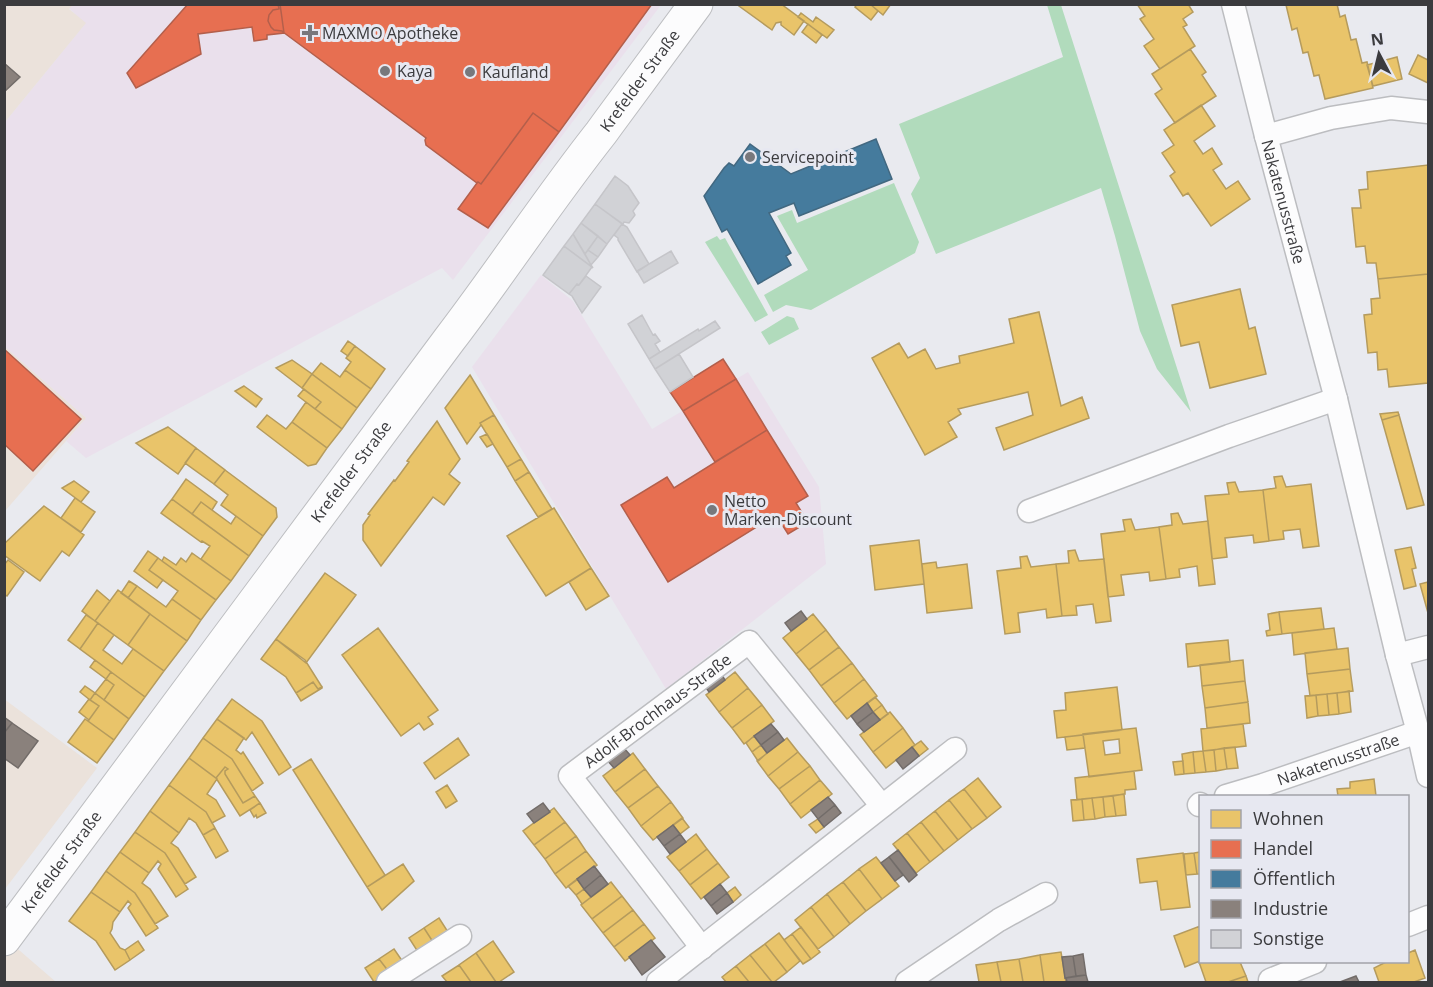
<svg xmlns="http://www.w3.org/2000/svg" width="1433" height="987" font-family="'Open Sans',sans-serif">
<style>
.commercial{fill:#eae0ec}
.industrial{fill:#ebe2db}
.green{fill:#b1dbbc}
.homes{fill:#e9c46a;stroke:#b59b5d;stroke-width:1.5;fill-rule:evenodd}
.shops{fill:#e76f51;stroke:#b35f4b;stroke-width:1.5}
.public{fill:#457b9d;stroke:#426880;stroke-width:1.5}
.industry{fill:#8a817c;stroke:#726c69;stroke-width:1.5}
.building{fill:#d1d2d6;stroke:#c5c5c9;stroke-width:1.5}
.lines{fill:none;stroke-linecap:round;stroke-linejoin:round}
.minor-casing{stroke:#bcbdc0;stroke-width:25}
.secondary-casing{stroke:#bcbdc0;stroke-width:35}
.minor{stroke:#fcfcfd;stroke-width:22}
.secondary{stroke:#fcfcfd;stroke-width:33}
.poi-dot{fill:#78787c;stroke:#e7e8f1;stroke-width:2}
.labels{text-anchor:middle;dominant-baseline:central;stroke-width:6;stroke-linejoin:round;paint-order:stroke}
.poi-label{font-size:16px;fill:#3b3b3e;stroke:#e7e8f1;text-anchor:start}
.street-label{font-size:16px;fill:#3b3b3e;stroke:#e7e8f1}
</style>
<rect width="100%" height="100%" fill="#e9eaef"/>
<path class="commercial" d="M 73,5 L 661,5 L 453,280 L 442,268 L 86,458 L 66,441 L 86,418 L 5,347 L 5,122 L 85,24 L 69,8 Z
M 541,275 L 573,301 L 652,429 L 748,372 L 819,487 L 826,564 L 666,689 L 472,367 Z"/>
<path class="industrial" d="M 5,5 L 73,5 L 69,9 L 86,23 L 5,122 Z
M 5,347 L 86,418 L 5,511 Z
M 4,699 L 97,768 L 5,889 L 4,889 Z
M 5,938 L 56,982 L 5,982 Z"/>
<path class="green" d="M 1047,5 L 1061,5 L 1191,412 L 1157,369 L 1140,331 L 1115,236 L 1101,188 L 936,254 L 911,194 L 920,178 L 899,124 L 1063,57 Z
M 894,183 L 919,242 L 915,253 L 811,310 L 786,305 L 773,312 L 764,295 L 808,270 L 777,216 L 792,210 L 797,223 Z
M 717,236 L 720,240 L 725,238 L 768,315 L 755,322 L 705,242 Z
M 787,316 L 794,318 L 799,329 L 769,345 L 761,332 Z"/>
<path class="homes" d="M 740,4 L 781,4 L 804,21 L 794,35 L 781,25 L 781,22 L 776,23 L 772,30 L 739,6 Z
M 857,4 L 870,4 L 878,11 L 871,20 L 855,7 Z
M 870,4 L 891,4 L 883,15 Z
M 1137,4 L 1188,4 L 1193,12 L 1183,19 L 1187,25 L 1183,27 L 1195,46 L 1160,69 L 1144,46 L 1154,39 L 1140,19 L 1145,16 Z
M 1337,4 L 1340,17 L 1345,15 L 1351,40 L 1356,39 L 1362,63 L 1367,62 L 1373,88 L 1325,99 L 1319,75 L 1314,76 L 1308,52 L 1303,53 L 1297,28 L 1292,30 L 1286,5 Z
M 801,13 L 813,22 L 816,17 L 834,30 L 827,38 L 798,17 Z
M 808,24 L 822,35 L 816,43 L 802,32 Z
M 1190,49 L 1206,72 L 1202,75 L 1216,96 L 1175,123 L 1155,94 L 1162,89 L 1152,74 Z
M 1418,55 L 1428,60 L 1428,83 L 1409,74 Z
M 1397,57 L 1402,79 L 1373,86 L 1367,65 Z
M 1201,105 L 1215,126 L 1194,141 L 1203,154 L 1212,148 L 1222,164 L 1213,170 L 1226,189 L 1238,181 L 1250,199 L 1211,226 L 1188,193 L 1183,196 L 1170,176 L 1175,172 L 1162,153 L 1174,145 L 1164,130 Z
M 1428,165 L 1428,274 L 1378,279 L 1376,263 L 1367,263 L 1365,246 L 1356,247 L 1352,208 L 1361,208 L 1359,190 L 1368,189 L 1367,172 Z
M 1428,274 L 1428,383 L 1389,387 L 1387,369 L 1378,370 L 1377,352 L 1368,353 L 1364,315 L 1372,314 L 1371,299 L 1380,298 L 1378,279 Z
M 1240,289 L 1249,329 L 1255,327 L 1266,374 L 1210,388 L 1199,342 L 1181,346 L 1172,305 Z
M 1039,312 L 1061,406 L 1082,397 L 1089,418 L 1004,450 L 996,428 L 1033,415 L 1028,392 L 958,409 L 961,414 L 948,422 L 957,437 L 925,455 L 872,358 L 899,343 L 908,358 L 925,349 L 936,369 L 960,363 L 959,356 L 1014,343 L 1009,319 Z
M 348,341 L 355,346 L 348,356 L 341,351 Z
M 355,346 L 385,369 L 371,389 L 345,370 L 351,362 L 346,358 Z
M 292,360 L 312,374 L 302,388 L 276,368 Z
M 321,363 L 340,377 L 345,370 L 371,389 L 357,408 L 312,374 Z
M 312,374 L 357,408 L 342,429 L 315,409 L 321,402 L 302,388 Z
M 470,375 L 494,415 L 480,423 L 481,425 L 467,444 L 445,408 Z
M 244,386 L 262,399 L 256,407 L 235,391 Z
M 304,389 L 321,402 L 315,409 L 298,396 Z
M 306,402 L 342,429 L 327,448 L 292,422 Z
M 1398,412 L 1399,415 L 1382,420 L 1380,414 Z
M 267,415 L 286,429 L 292,422 L 327,448 L 316,464 L 308,466 L 257,427 Z
M 494,415 L 521,459 L 507,467 L 480,423 Z
M 1399,415 L 1424,505 L 1407,509 L 1382,420 Z
M 437,421 L 460,459 L 449,474 L 460,483 L 444,505 L 433,497 L 381,566 L 363,540 L 363,525 L 370,515 L 368,514 L 394,480 L 395,481 L 409,462 L 407,461 Z
M 168,427 L 196,448 L 178,474 L 136,443 Z
M 487,434 L 493,444 L 487,447 L 480,437 Z
M 196,448 L 225,470 L 214,484 L 185,463 Z
M 521,459 L 529,472 L 515,481 L 507,467 Z
M 225,470 L 276,508 L 277,517 L 263,536 L 221,505 L 228,495 L 214,484 Z
M 529,472 L 552,509 L 538,517 L 515,481 Z
M 1282,476 L 1286,487 L 1311,484 L 1319,546 L 1303,548 L 1300,529 L 1283,531 L 1284,539 L 1269,541 L 1263,490 L 1276,488 L 1274,477 Z
M 186,479 L 217,502 L 212,510 L 201,502 L 192,514 L 172,499 Z
M 74,481 L 89,492 L 81,502 L 62,488 Z
M 1235,482 L 1239,492 L 1263,490 L 1269,541 L 1254,543 L 1253,535 L 1225,538 L 1227,557 L 1212,559 L 1205,496 L 1229,494 L 1227,483 Z
M 75,498 L 95,512 L 81,532 L 61,518 Z
M 172,499 L 249,556 L 231,581 L 201,559 L 210,546 L 202,541 L 201,542 L 161,513 Z
M 201,502 L 231,524 L 236,516 L 263,536 L 249,556 L 192,514 Z
M 44,506 L 84,535 L 69,556 L 62,551 L 40,581 L 4,555 L 4,544 Z
M 554,508 L 591,568 L 546,596 L 507,536 Z
M 1178,513 L 1183,524 L 1208,521 L 1215,584 L 1199,586 L 1197,566 L 1179,569 L 1180,577 L 1166,579 L 1159,527 L 1172,525 L 1171,514 Z
M 1131,519 L 1135,530 L 1159,527 L 1166,579 L 1150,581 L 1149,572 L 1121,575 L 1124,595 L 1108,597 L 1101,534 L 1125,531 L 1123,520 Z
M 919,540 L 924,584 L 875,590 L 870,546 Z
M 1411,547 L 1416,568 L 1412,569 L 1416,586 L 1404,589 L 1395,550 Z
M 1075,550 L 1079,561 L 1104,559 L 1111,621 L 1096,623 L 1093,604 L 1076,606 L 1077,615 L 1062,616 L 1056,564 L 1069,563 L 1068,551 Z
M 148,551 L 158,558 L 149,570 L 163,580 L 157,588 L 134,571 Z
M 192,553 L 231,581 L 216,600 L 162,561 L 164,557 L 176,565 L 181,558 L 186,562 Z
M 1027,556 L 1031,567 L 1056,564 L 1062,616 L 1047,618 L 1046,609 L 1018,613 L 1020,632 L 1005,634 L 997,571 L 1021,568 L 1020,557 Z
M 158,558 L 216,600 L 201,620 L 172,599 L 178,591 L 149,570 Z
M 8,560 L 24,572 L 7,596 L 4,594 L 4,565 Z
M 936,562 L 937,568 L 967,564 L 972,608 L 927,613 L 922,564 Z
M 591,568 L 609,596 L 586,610 L 569,582 Z
M 325,573 L 356,595 L 306,663 L 276,639 Z
M 129,581 L 137,586 L 128,598 L 121,593 Z
M 1428,582 L 1428,613 L 1420,584 Z
M 137,586 L 166,607 L 172,599 L 201,620 L 187,641 L 128,598 Z
M 97,590 L 110,601 L 95,621 L 82,611 Z
M 118,590 L 150,614 L 128,645 L 95,621 Z
M 1321,608 L 1324,629 L 1282,634 L 1279,612 Z
M 1279,612 L 1282,634 L 1267,636 L 1266,631 L 1270,630 L 1268,614 Z
M 150,614 L 187,641 L 164,671 L 128,645 Z
M 813,614 L 826,630 L 796,654 L 783,638 Z
M 86,615 L 98,623 L 80,649 L 68,640 Z
M 98,623 L 114,635 L 103,650 L 122,664 L 133,649 L 164,671 L 145,697 L 80,649 Z
M 378,628 L 438,710 L 428,717 L 433,724 L 424,730 L 419,723 L 401,736 L 342,655 Z
M 1334,628 L 1337,649 L 1294,655 L 1292,633 Z
M 826,630 L 839,647 L 809,670 L 796,654 Z
M 276,639 L 305,660 L 322,687 L 318,689 L 313,682 L 296,693 L 286,677 L 261,659 Z
M 1228,640 L 1230,662 L 1188,667 L 1186,644 Z
M 839,647 L 852,663 L 821,686 L 809,670 Z
M 1348,648 L 1350,669 L 1307,674 L 1305,653 Z
M 95,660 L 111,672 L 106,679 L 90,667 Z
M 1243,660 L 1245,681 L 1202,686 L 1200,665 Z
M 852,663 L 864,679 L 834,703 L 821,686 Z
M 1350,669 L 1353,691 L 1310,696 L 1307,674 Z
M 111,672 L 145,697 L 129,719 L 104,700 L 114,685 L 106,679 Z
M 735,672 L 748,688 L 719,712 L 706,695 Z
M 106,679 L 114,685 L 104,700 L 95,693 Z
M 864,679 L 877,696 L 847,719 L 834,703 Z
M 1245,681 L 1248,702 L 1205,708 L 1202,686 Z
M 313,682 L 318,689 L 322,687 L 322,688 L 301,701 L 296,693 Z
M 85,686 L 95,693 L 90,700 L 80,692 Z
M 1117,687 L 1122,730 L 1057,738 L 1054,711 L 1066,710 L 1065,693 Z
M 748,688 L 762,705 L 732,728 L 719,712 Z
M 1349,691 L 1351,712 L 1339,714 L 1337,693 Z
M 95,693 L 129,719 L 114,740 L 88,721 L 99,706 L 90,700 Z
M 1337,693 L 1339,714 L 1329,715 L 1327,694 Z
M 1327,694 L 1329,715 L 1318,716 L 1316,695 Z
M 1316,695 L 1318,716 L 1307,718 L 1305,696 Z
M 875,697 L 882,705 L 873,712 L 867,703 Z
M 89,699 L 99,706 L 89,720 L 79,712 Z
M 232,699 L 262,721 L 291,767 L 279,775 L 252,732 L 246,740 L 217,719 Z
M 1248,702 L 1250,723 L 1207,728 L 1205,708 Z
M 762,705 L 774,721 L 744,744 L 732,728 Z
M 882,705 L 888,714 L 880,720 L 873,712 Z
M 890,712 L 903,728 L 873,752 L 860,735 Z
M 85,719 L 114,740 L 97,763 L 68,742 Z
M 217,719 L 244,738 L 236,750 L 241,754 L 243,752 L 263,783 L 252,791 L 232,759 L 203,738 Z
M 1243,724 L 1246,746 L 1203,751 L 1201,729 Z
M 903,728 L 915,745 L 886,768 L 873,752 Z
M 1136,728 L 1142,770 L 1089,777 L 1083,734 ZM 1119,739 L 1120,753 L 1105,755 L 1103,741 Z
M 1083,735 L 1085,748 L 1067,750 L 1065,737 Z
M 754,736 L 761,745 L 752,752 L 746,743 Z
M 203,738 L 232,759 L 255,796 L 243,803 L 225,774 L 225,771 L 228,769 L 225,767 L 216,778 L 189,758 Z
M 458,738 L 469,755 L 435,779 L 424,763 Z
M 787,738 L 798,752 L 768,776 L 757,761 Z
M 921,741 L 928,749 L 919,756 L 912,747 Z
M 761,745 L 767,753 L 758,761 L 752,752 Z
M 1235,747 L 1238,768 L 1227,769 L 1224,748 Z
M 1224,748 L 1227,769 L 1216,771 L 1214,750 Z
M 1214,750 L 1216,771 L 1206,772 L 1203,751 Z
M 1203,751 L 1206,772 L 1195,773 L 1193,752 Z
M 798,752 L 810,766 L 779,789 L 768,776 Z
M 1193,752 L 1195,773 L 1184,774 L 1182,754 Z
M 633,753 L 645,769 L 615,792 L 603,776 Z
M 189,758 L 217,779 L 207,794 L 216,800 L 225,816 L 212,823 L 206,812 L 169,785 Z
M 311,759 L 385,875 L 367,887 L 293,770 Z
M 1183,761 L 1184,774 L 1175,775 L 1173,762 Z
M 810,766 L 820,780 L 790,804 L 779,789 Z
M 225,767 L 228,769 L 225,771 L 225,774 L 243,803 L 255,796 L 260,803 L 240,816 L 216,778 Z
M 645,769 L 658,786 L 628,808 L 615,792 Z
M 1134,771 L 1136,789 L 1125,790 L 1125,794 L 1077,800 L 1075,778 Z
M 978,778 L 1001,807 L 987,818 L 964,789 Z
M 1374,779 L 1376,796 L 1338,796 L 1337,789 L 1350,788 L 1350,782 Z
M 820,780 L 832,794 L 801,818 L 790,804 Z
M 169,785 L 206,812 L 215,828 L 203,835 L 196,823 L 189,818 L 179,833 L 150,811 Z
M 447,785 L 457,801 L 446,808 L 436,792 Z
M 658,786 L 671,802 L 641,826 L 628,808 Z
M 964,789 L 987,818 L 972,829 L 949,800 Z
M 1124,794 L 1126,815 L 1116,816 L 1113,796 Z
M 1113,796 L 1116,816 L 1105,817 L 1103,797 Z
M 1103,797 L 1105,817 L 1095,819 L 1092,798 Z
M 1092,798 L 1095,819 L 1084,820 L 1082,799 Z
M 1082,799 L 1084,820 L 1073,821 L 1071,800 Z
M 949,800 L 972,829 L 958,840 L 935,811 Z
M 671,802 L 683,818 L 653,840 L 641,826 Z
M 260,803 L 266,813 L 257,818 L 256,815 L 254,817 L 250,810 Z
M 554,808 L 565,822 L 534,845 L 523,831 Z
M 150,811 L 179,833 L 171,843 L 178,848 L 196,877 L 185,884 L 165,853 L 135,832 Z
M 935,811 L 958,840 L 944,851 L 921,822 Z
M 682,818 L 689,827 L 680,834 L 673,825 Z
M 818,819 L 824,827 L 816,833 L 809,825 Z
M 565,822 L 576,836 L 545,859 L 534,845 Z
M 921,822 L 944,851 L 930,862 L 907,833 Z
M 215,828 L 228,851 L 216,858 L 203,835 Z
M 135,832 L 165,853 L 188,889 L 176,897 L 158,869 L 161,864 L 158,861 L 149,873 L 120,852 Z
M 907,833 L 930,862 L 916,873 L 893,844 Z
M 696,834 L 707,849 L 679,871 L 667,857 Z
M 576,836 L 586,851 L 555,874 L 545,859 Z
M 707,849 L 718,863 L 690,885 L 679,871 Z
M 586,851 L 597,865 L 566,888 L 555,874 Z
M 120,852 L 149,873 L 142,883 L 150,889 L 168,916 L 155,924 L 135,893 L 106,871 Z
M 1200,852 L 1200,874 L 1197,874 L 1194,853 Z
M 1183,853 L 1190,907 L 1161,910 L 1157,881 L 1140,883 L 1137,859 Z
M 1194,853 L 1197,874 L 1186,875 L 1184,854 Z
M 876,857 L 899,886 L 882,899 L 859,869 Z
M 718,863 L 729,877 L 701,899 L 690,885 Z
M 403,864 L 414,881 L 382,910 L 367,887 Z
M 859,869 L 882,899 L 866,911 L 843,882 Z
M 106,871 L 135,893 L 158,928 L 146,936 L 128,908 L 131,904 L 128,901 L 120,912 L 91,892 Z
M 577,879 L 584,889 L 576,895 L 568,886 Z
M 611,882 L 622,896 L 592,919 L 581,905 Z
M 843,882 L 866,911 L 850,924 L 827,894 Z
M 735,887 L 741,895 L 733,902 L 727,893 Z
M 584,889 L 591,897 L 582,904 L 576,895 Z
M 91,892 L 120,912 L 113,922 L 112,929 L 110,933 L 120,948 L 125,950 L 130,960 L 115,970 L 96,941 L 69,921 Z
M 827,894 L 850,924 L 834,937 L 811,907 Z
M 622,896 L 633,910 L 603,933 L 592,919 Z
M 811,907 L 834,937 L 818,949 L 795,920 Z
M 633,910 L 644,924 L 614,947 L 603,933 Z
M 439,918 L 448,932 L 433,942 L 424,928 Z
M 644,924 L 655,938 L 625,961 L 614,947 Z
M 1200,926 L 1200,961 L 1185,967 L 1174,936 Z
M 801,927 L 820,952 L 811,959 L 792,934 Z
M 424,928 L 433,942 L 418,952 L 409,938 Z
M 779,933 L 800,961 L 787,972 L 765,944 Z
M 792,934 L 811,959 L 803,964 L 784,940 Z
M 138,941 L 144,950 L 130,960 L 125,950 Z
M 493,941 L 514,972 L 499,982 L 496,982 L 476,953 Z
M 765,944 L 787,972 L 774,982 L 772,982 L 750,955 Z
M 394,949 L 403,962 L 389,972 L 379,959 Z
M 1415,950 L 1425,978 L 1414,982 L 1379,982 L 1374,968 L 1386,962 L 1408,962 L 1408,953 Z
M 1061,952 L 1066,982 L 1044,982 L 1040,955 Z
M 476,953 L 496,982 L 471,982 L 459,965 Z
M 750,955 L 772,982 L 749,982 L 736,966 Z
M 1040,955 L 1044,982 L 1023,982 L 1019,959 Z
M 379,959 L 389,972 L 374,982 L 365,968 Z
M 1019,959 L 1023,982 L 1001,982 L 997,962 Z
M 1200,961 L 1240,962 L 1246,976 L 1228,982 L 1206,982 L 1199,962 Z
M 997,962 L 1001,982 L 979,982 L 976,965 Z
M 459,965 L 471,982 L 447,982 L 442,976 Z
M 736,966 L 749,982 L 726,982 L 722,977 Z
M 1246,976 L 1248,982 L 1228,982 Z"/>
<path class="shops" d="M 188,4 L 280,4 L 284,33 L 267,35 L 267,39 L 254,41 L 252,27 L 198,34 L 201,54 L 136,88 L 127,73 Z
M 278,4 L 652,4 L 559,132 L 533,113 L 481,184 L 478,182 L 477,183 L 426,145 L 425,140 L 426,138 L 283,32 L 282,31 L 274,30 L 271,27 L 268,21 L 269,15 L 273,10 L 279,9 Z
M 533,113 L 559,132 L 488,228 L 458,209 L 477,183 L 478,182 L 481,184 Z
M 4,349 L 81,419 L 33,471 L 4,444 Z
M 723,359 L 736,379 L 683,411 L 670,392 Z
M 736,379 L 767,430 L 715,462 L 683,411 Z
M 767,430 L 808,496 L 796,503 L 808,522 L 788,534 L 776,515 L 668,582 L 621,505 L 667,477 L 674,488 Z"/>
<path class="public" d="M 876,139 L 892,179 L 799,216 L 794,203 L 769,213 L 791,253 L 786,256 L 791,265 L 758,284 L 727,229 L 722,232 L 704,196 L 724,168 L 729,163 L 734,166 L 750,144 L 791,174 Z"/>
<path class="industry" d="M 4,63 L 20,77 L 4,92 Z
M 801,611 L 807,619 L 791,631 L 785,623 Z
M 720,672 L 725,680 L 709,692 L 704,685 Z
M 867,703 L 873,712 L 857,724 L 851,716 Z
M 873,712 L 880,720 L 864,732 L 857,724 Z
M 4,717 L 12,723 L 4,733 Z
M 12,723 L 38,741 L 18,768 L 4,758 L 4,733 Z
M 771,724 L 778,732 L 761,745 L 754,736 Z
M 778,732 L 784,740 L 767,753 L 761,745 Z
M 623,747 L 630,755 L 614,768 L 607,760 Z
M 912,747 L 919,756 L 903,769 L 896,760 Z
M 828,797 L 835,805 L 818,819 L 811,810 Z
M 543,803 L 550,812 L 534,823 L 527,814 Z
M 835,805 L 841,813 L 824,827 L 818,819 Z
M 673,825 L 680,834 L 664,846 L 657,837 Z
M 680,834 L 686,842 L 670,854 L 664,846 Z
M 898,850 L 917,875 L 909,882 L 889,857 Z
M 889,857 L 903,875 L 895,881 L 881,863 Z
M 594,866 L 601,875 L 584,889 L 577,879 Z
M 601,875 L 608,884 L 591,897 L 584,889 Z
M 720,884 L 727,893 L 711,906 L 704,897 Z
M 727,893 L 733,902 L 717,914 L 711,906 Z
M 651,940 L 665,957 L 642,975 L 629,957 Z
M 1083,954 L 1086,975 L 1076,976 L 1073,956 Z
M 1073,956 L 1076,976 L 1065,978 L 1062,957 Z
M 1086,975 L 1088,982 L 1067,982 L 1066,978 Z
M 1356,976 L 1359,982 L 1340,982 Z"/>
<path class="building" d="M 615,176 L 628,186 L 639,203 L 633,211 L 635,215 L 629,223 L 624,222 L 623,224 L 595,204 Z
M 595,204 L 622,224 L 607,244 L 581,223 Z
M 581,223 L 598,236 L 585,254 L 573,234 Z
M 622,224 L 627,227 L 649,264 L 637,272 L 618,240 L 618,238 L 614,235 Z
M 573,234 L 591,265 L 593,268 L 564,246 Z
M 598,236 L 607,244 L 598,257 L 588,250 Z
M 564,246 L 592,267 L 579,285 L 577,284 L 569,294 L 543,275 Z
M 588,250 L 598,257 L 591,265 L 585,254 Z
M 671,251 L 678,263 L 644,283 L 637,271 Z
M 586,276 L 601,287 L 582,313 L 572,296 L 569,294 L 577,284 L 579,285 Z
M 642,315 L 653,335 L 655,334 L 660,341 L 655,344 L 660,352 L 649,359 L 628,324 Z
M 715,321 L 720,328 L 655,369 L 649,359 L 698,329 L 699,331 Z
M 679,354 L 693,377 L 670,392 L 655,369 Z"/>
<g class="lines">
<g class="minor-casing">
<g id="minor">
<path id="s1" d="M 1233,4 L 1266,136 L 1336,399 L 1397,655 L 1418,732 L 1428,776"/>
<path d="M 1266,136 L 1331,118 L 1391,108 L 1428,112"/>
<path d="M 1029,511 L 1229,436 L 1336,399"/>
<path d="M 1397,655 L 1428,647"/>
<path id="s2" d="M 1226,796 L 1263,785 L 1418,732"/>
<path d="M 1199,805 L 1200,804"/>
<path d="M 1408,925 L 1428,917"/>
<path id="s3" d="M 702,948 L 570,776 L 749,642 L 882,806"/>
<path d="M 1270,980 L 1315,962"/>
<path d="M 388,982 L 460,936"/>
<path d="M 658,982 L 955,749"/>
<path d="M 907,982 L 999,920 L 1046,894"/>
</g>
</g>
<g class="secondary-casing">
<g id="secondary">
<path id="s4" d="M 4,939 C 152,739 300,539 449,340 C 501,272 548,200 601,133 L 609,122 L 696,4"/>
</g>
</g>
<use href="#minor" class="minor"/>
<use href="#secondary" class="secondary"/>
</g>
<g class="poi-dot">
<path d="M307 24h6v6h6v6h-6v6h-6v-6h-6v-6h6z"/>
<circle cx="385" cy="71" r="6"/>
<circle cx="470" cy="72" r="6"/>
<circle cx="750" cy="157" r="6"/>
<circle cx="712" cy="510" r="6"/>
</g>
<g class="labels">
<g class="poi-label">
<text x="322" y="33">MAXMO Apotheke</text>
<text x="397" y="71">Kaya</text>
<text x="482" y="72">Kaufland</text>
<text x="762" y="157">Servicepoint</text>
<text x="724" y="501">Netto<tspan x="724" dy="18">Marken-Discount</tspan></text>
</g>
<g class="street-label">
<text stroke="none"><textPath href="#s4" startOffset="1068">Krefelder Straße</textPath></text>
<text stroke="none"><textPath href="#s1" startOffset="204">Nakatenusstraße</textPath></text>
<text stroke="none"><textPath href="#s4" startOffset="582">Krefelder Straße</textPath></text>
<text stroke="none"><textPath href="#s3" startOffset="326">Adolf-Brochhaus-Straße</textPath></text>
<text stroke="none"><textPath href="#s2" startOffset="118">Nakatenusstraße</textPath></text>
<text stroke="none"><textPath href="#s4" startOffset="96">Krefelder Straße</textPath></text>
</g>
</g>
<rect width="1433" height="987" fill="none" stroke="#3b3b3e" stroke-width="12"/>
<rect x="1199" y="795" width="210" height="168" fill="#e7e8f1" stroke="#a2a3a9" stroke-width="1.5"/>
<rect x="1211" y="810" width="30" height="18" fill="#e9c46a" stroke="#a2a3a9" stroke-width="1.5"/>
<text x="1253" y="825" font-size="18" fill="#3b3b3e">Wohnen</text>
<rect x="1211" y="840" width="30" height="18" fill="#e76f51" stroke="#a2a3a9" stroke-width="1.5"/>
<text x="1253" y="855" font-size="18" fill="#3b3b3e">Handel</text>
<rect x="1211" y="870" width="30" height="18" fill="#457b9d" stroke="#a2a3a9" stroke-width="1.5"/>
<text x="1253" y="885" font-size="18" fill="#3b3b3e">Öffentlich</text>
<rect x="1211" y="900" width="30" height="18" fill="#8a817c" stroke="#a2a3a9" stroke-width="1.5"/>
<text x="1253" y="915" font-size="18" fill="#3b3b3e">Industrie</text>
<rect x="1211" y="930" width="30" height="18" fill="#d1d2d6" stroke="#a2a3a9" stroke-width="1.5"/>
<text x="1253" y="945" font-size="18" fill="#3b3b3e">Sonstige</text>
<g transform="translate(1379 54) rotate(353)" stroke="#e7e8f1" stroke-width="4.5" paint-order="stroke">
<path d="M0-4.5L10 22L0 15L-10 22Z" fill="#3b3b3e"/>
<text y="-9" font-size="16" font-weight="bold" text-anchor="middle" fill="#3b3b3e">N</text>
</g>
</svg>
